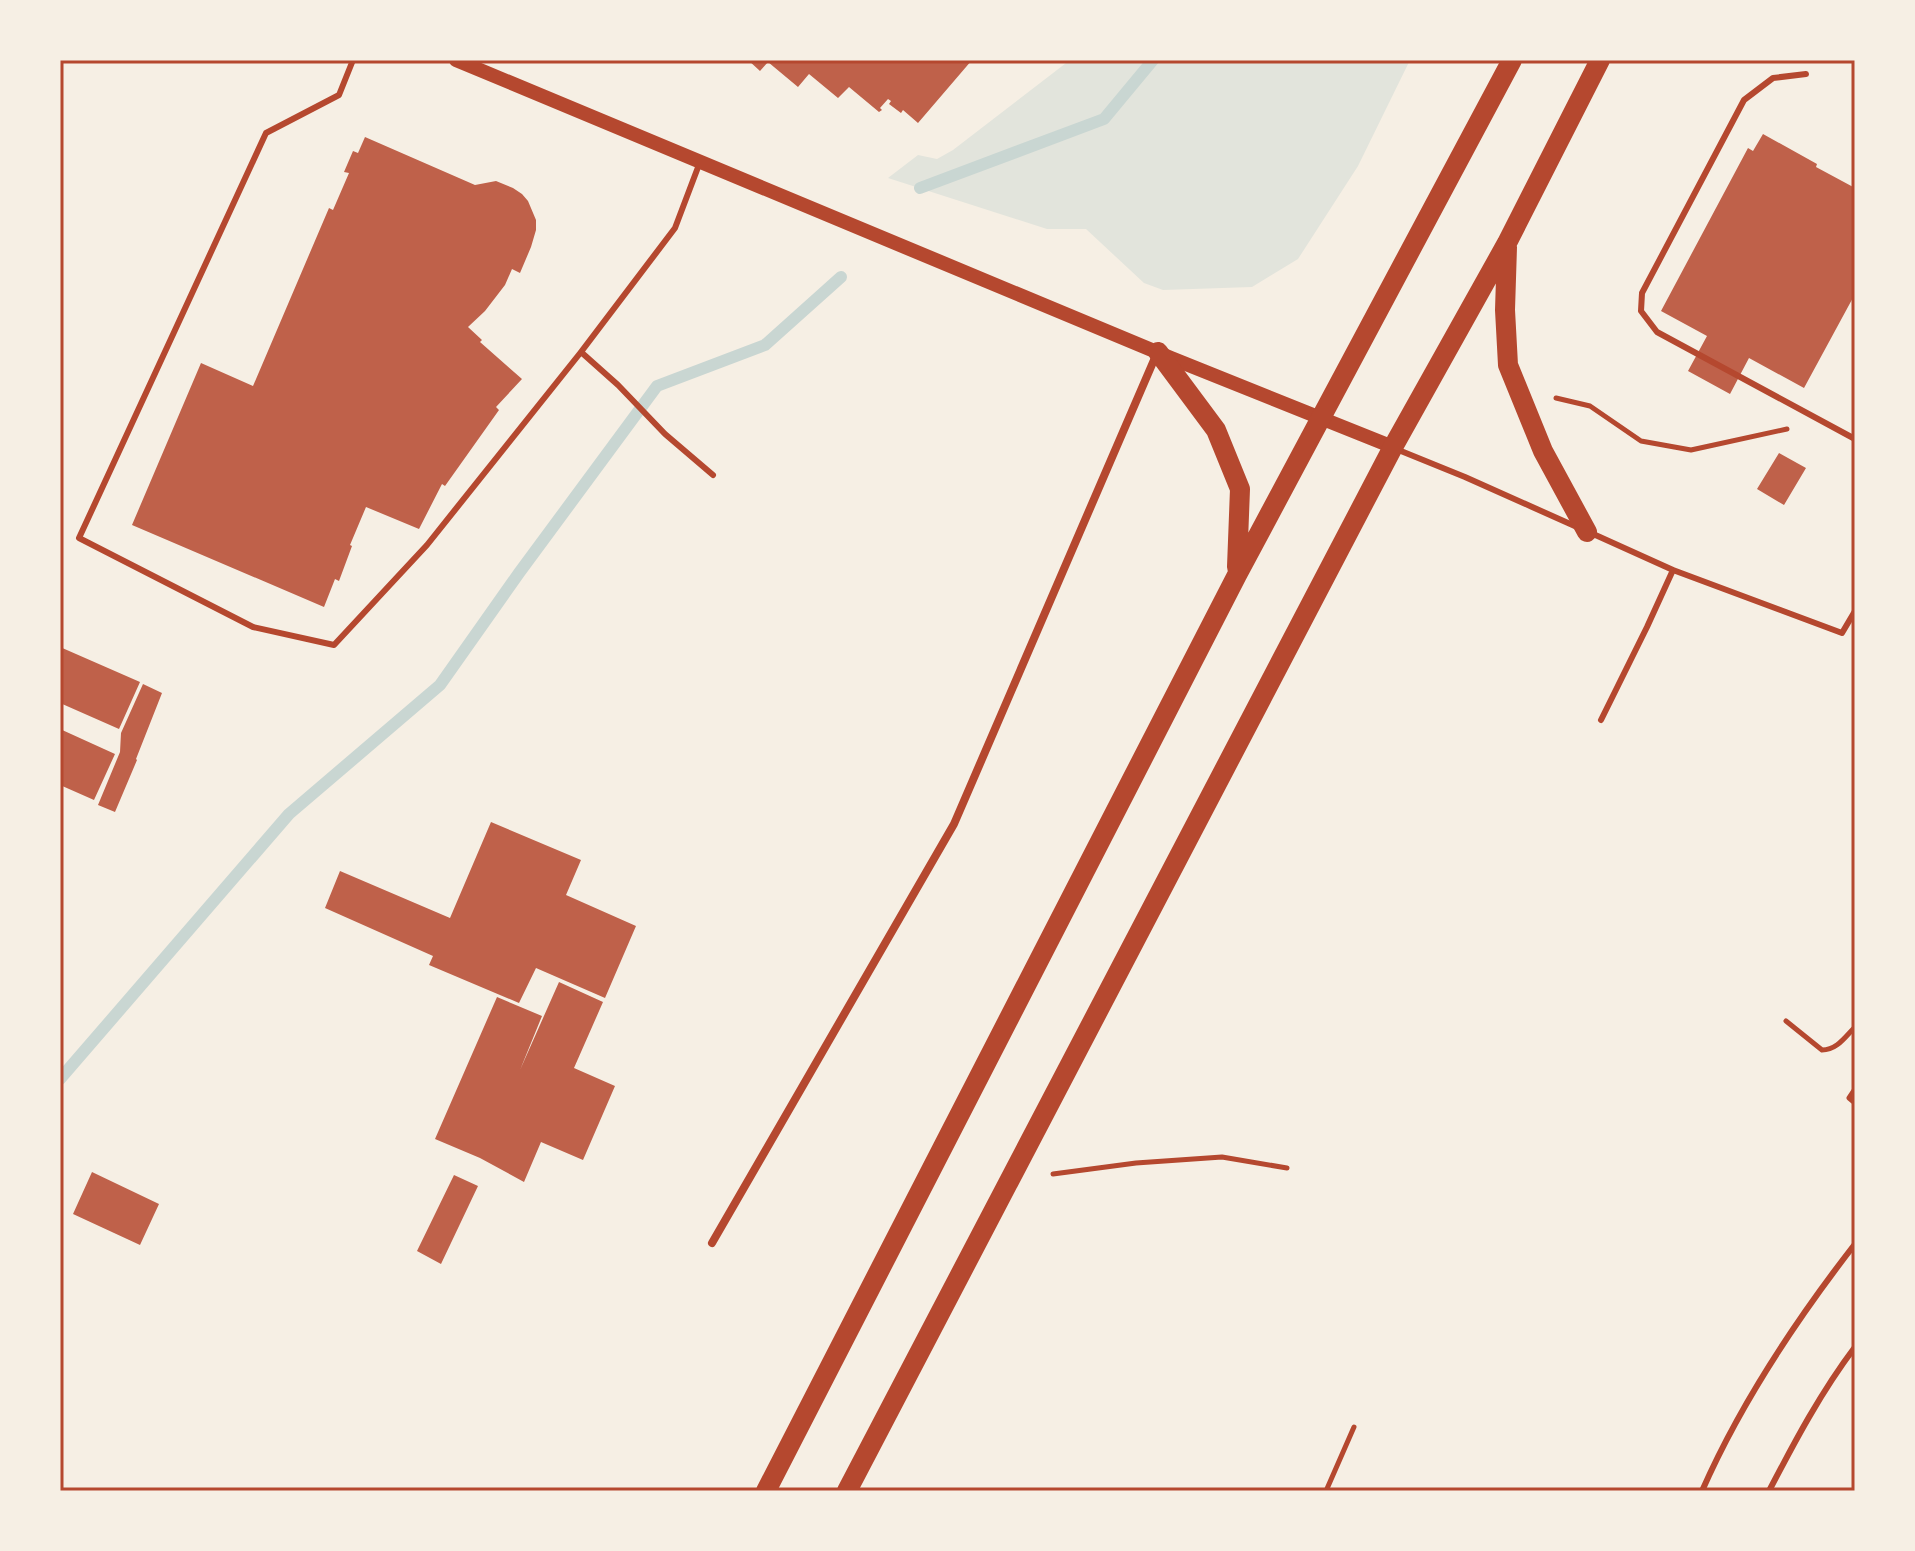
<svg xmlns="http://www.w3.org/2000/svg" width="1915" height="1551" font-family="Raleway,sans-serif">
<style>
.green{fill:#e2e4dc}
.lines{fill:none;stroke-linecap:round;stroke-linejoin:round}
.stream{stroke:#c9d6d2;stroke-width:12}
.building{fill:#bf614a}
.path{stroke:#b5482f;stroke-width:5}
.service{stroke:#b5482f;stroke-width:6}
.minor{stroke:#b5482f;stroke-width:8}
.tertiary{stroke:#b5482f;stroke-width:14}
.primary{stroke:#b5482f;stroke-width:20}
.neatline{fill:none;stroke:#b5482f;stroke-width:3}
</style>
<rect width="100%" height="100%" fill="#f6efe4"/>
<path class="green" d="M 1070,60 L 1410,60 L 1358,166 L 1298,259 L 1252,287 L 1163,290 L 1144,283 L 1086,229 L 1047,229 L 888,178 L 918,155 L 937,159 L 953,150 Z"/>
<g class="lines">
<path class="stream" d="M 920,188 L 1104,119 L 1153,60
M 60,1079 L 289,814 L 440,685 L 519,573 L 657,386 L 765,345 L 841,277"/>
</g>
<path class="building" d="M 748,60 L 972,60 L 918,123 L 903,110 L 901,113 L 889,104 L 891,101 L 888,99 L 880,108 L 882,110 L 879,112 L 849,87 L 838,98 L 809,74 L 798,87 L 768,62 L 760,71 Z
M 1763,134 L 1817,164 L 1816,167 L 1855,188 L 1855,294 L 1804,388 L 1749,358 L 1730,394 L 1688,371 L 1707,336 L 1661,311 L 1748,148 L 1753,151 Z
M 365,137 L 475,185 L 496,181 L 513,188 L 522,194 L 528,201 L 536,220 L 536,230 L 531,247 L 520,273 L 512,269 L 505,285 L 485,311 L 468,327 L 482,340 L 480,342 L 522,379 L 496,407 L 499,410 L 445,486 L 442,484 L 419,529 L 366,507 L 350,545 L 352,546 L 339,581 L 335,579 L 324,607 L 132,525 L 201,363 L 253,386 L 329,208 L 333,210 L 349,173 L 344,172 L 353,151 L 358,153 Z
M 1779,453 L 1806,468 L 1784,505 L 1757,489 Z
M 60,647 L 140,682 L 119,729 L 60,703 Z
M 143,684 L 162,693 L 136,759 L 137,760 L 115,812 L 98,805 L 120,752 L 121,733 Z
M 60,729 L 115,754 L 94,800 L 60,785 Z
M 491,822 L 581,860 L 566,895 L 636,926 L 605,998 L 536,968 L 519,1003 L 429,965 L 433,956 L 325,908 L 340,871 L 450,918 Z
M 559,982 L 603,1002 L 574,1068 L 615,1086 L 583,1160 L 541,1142 L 524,1182 L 480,1158 L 435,1139 L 497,997 L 542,1016 L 520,1070 Z
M 92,1172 L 159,1204 L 140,1245 L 73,1214 Z
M 454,1175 L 478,1186 L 441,1264 L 417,1251 Z"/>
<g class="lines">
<path class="path" d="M 1556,398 L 1590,406 L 1641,441 L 1691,450 L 1787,429
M 1786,1021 L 1822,1050 C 1837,1050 1845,1037 1855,1027
M 1855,1089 L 1849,1098 L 1855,1103
M 1053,1174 L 1136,1163 L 1222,1157 L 1287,1168
M 1326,1491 L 1354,1427"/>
<path class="service" d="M 353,60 L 339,95 L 266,133 L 79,538 L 253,627 L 334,645 L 427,545 L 581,352 L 675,228 L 700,162
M 1806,74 L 1773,78 L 1744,100 L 1642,293 L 1641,311 L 1657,332 L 1855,439
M 581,352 L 618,385 L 665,434 L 713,475
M 1396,449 L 1465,477 L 1577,527
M 1591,533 L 1673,570 L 1842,633 L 1855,611
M 1601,720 L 1647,627 L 1673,570
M 1702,1491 C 1741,1402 1796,1320 1855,1244
M 1769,1491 C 1795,1441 1821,1392 1855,1347"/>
<path class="minor" d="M 712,1243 L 954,824 L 1157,353"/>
<path class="tertiary" d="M 456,60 L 1171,358 L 1393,447"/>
<path class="primary" d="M 1507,247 L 1505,310 L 1508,365 L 1543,451 L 1587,532
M 1158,352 L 1216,430 L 1240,489 L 1237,567
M 766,1491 L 1237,575 L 1512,60
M 847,1491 L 1393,447 L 1507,243 L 1600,60"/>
</g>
<rect width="1915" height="1551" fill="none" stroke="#f6efe4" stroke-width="124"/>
<rect x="62" y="62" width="1791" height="1427" class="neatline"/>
</svg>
